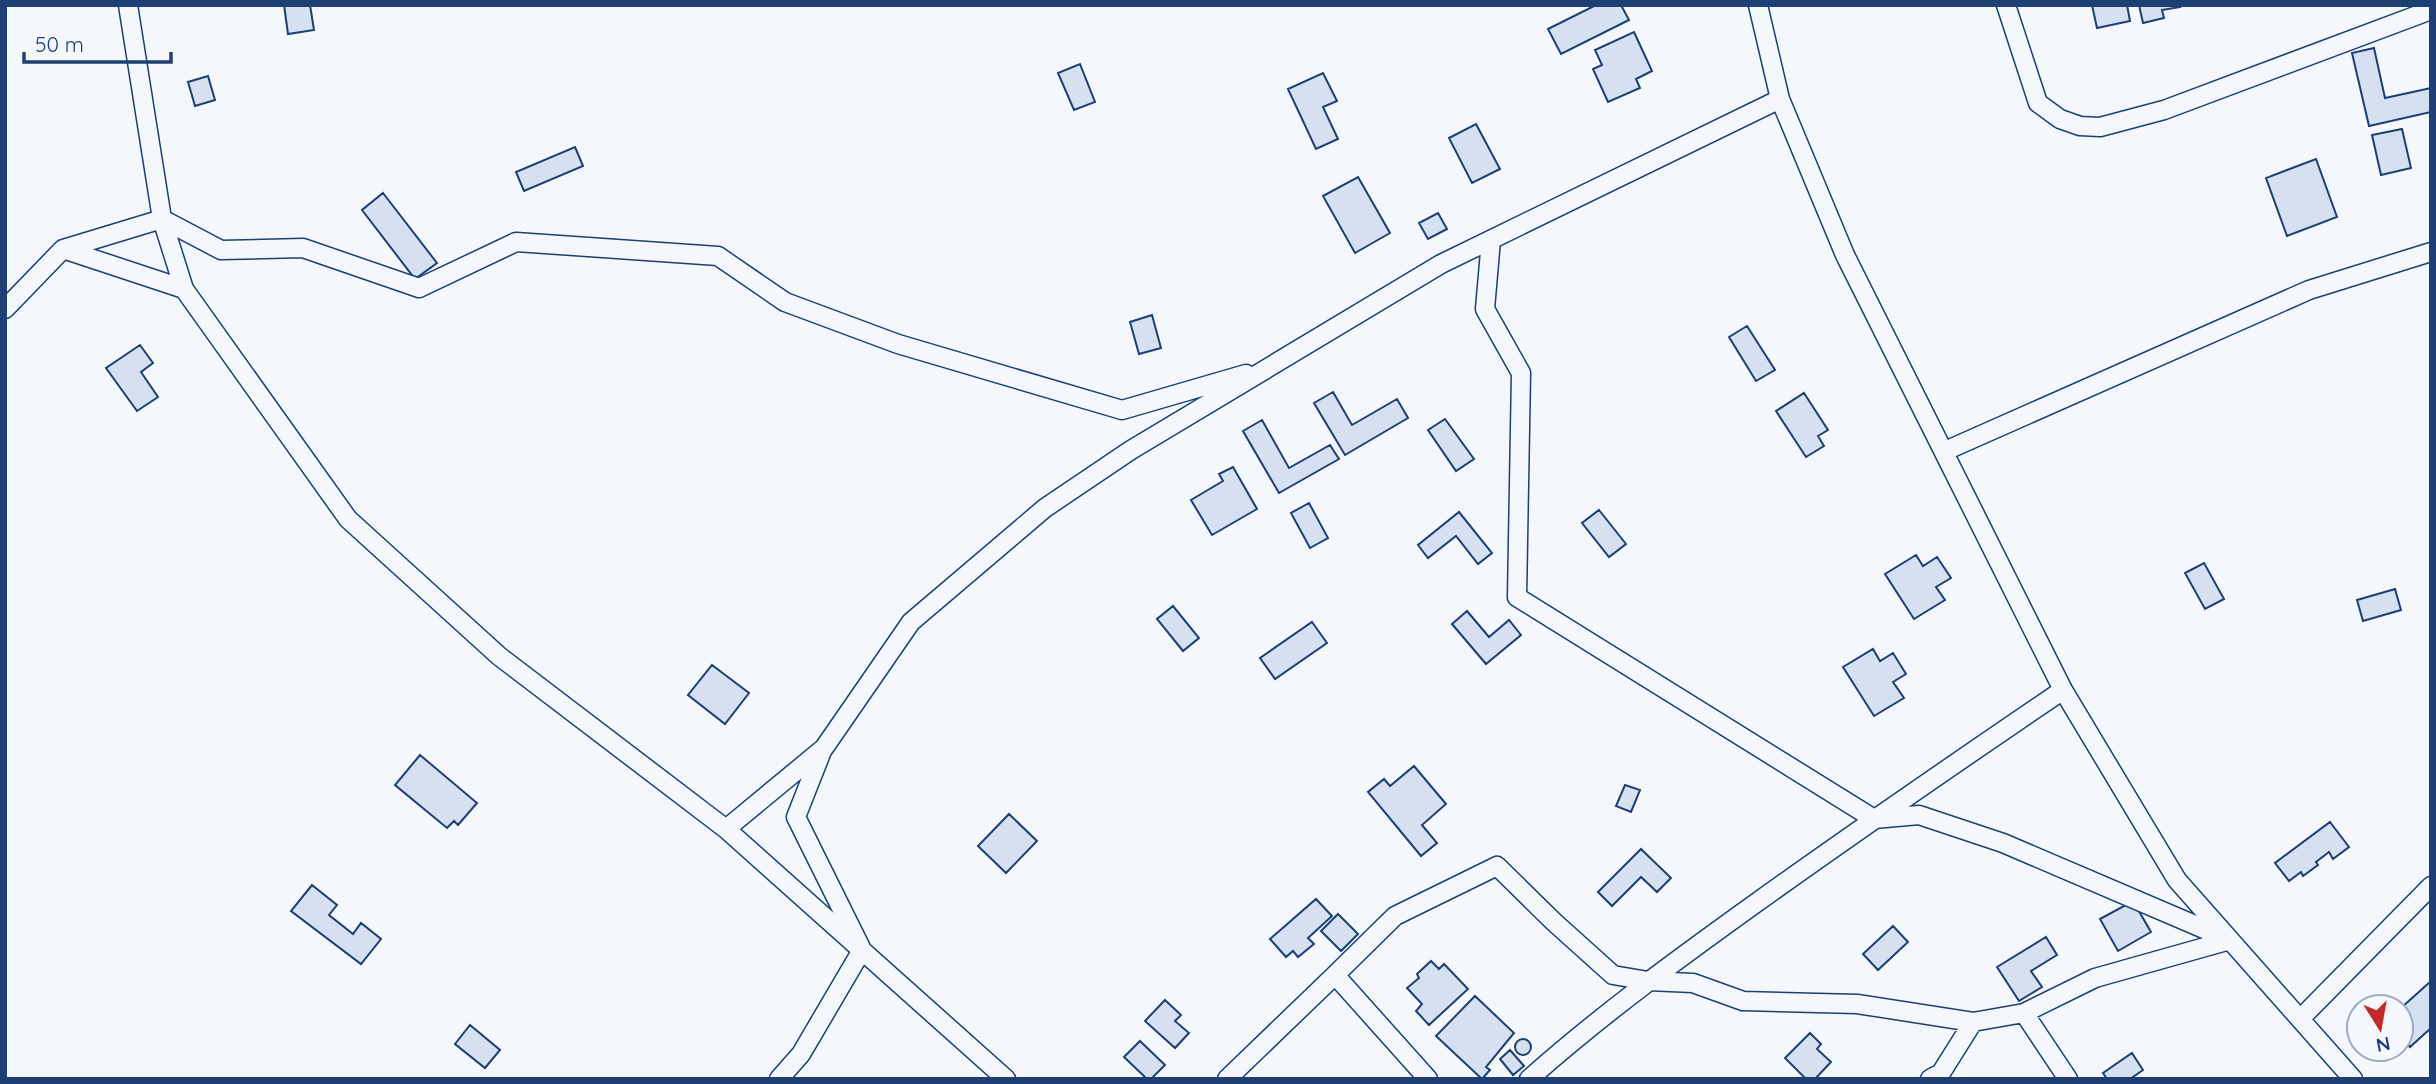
<svg xmlns="http://www.w3.org/2000/svg" width="2436" height="1084" font-family="Quicksand,sans-serif">
<style>
.building{fill:#d5e0f0;stroke:#1d3f73;stroke-width:2}
.lines{fill:none;stroke-linecap:round;stroke-linejoin:round}
.minor-casing{stroke:#1d3f73;stroke-width:21}
.minor{stroke:#f4f7fb;stroke-width:18}
</style>
<rect width="100%" height="100%" fill="#f4f7fb"/>
<path class="building" d="M 284,5 L 310,5 L 314,30 L 288,34 Z
M 1596,5 L 1621,5 L 1629,20 L 1561,54 L 1548,29 Z
M 2092,5 L 2127,5 L 2130,21 L 2097,28 Z
M 2139,5 L 2179,5 L 2180,7 L 2162,10 L 2164,18 L 2143,23 Z
M 1634,32 L 1652,71 L 1636,79 L 1640,88 L 1608,102 L 1593,69 L 1602,65 L 1595,50 Z
M 2374,48 L 2385,98 L 2431,88 L 2431,112 L 2369,126 L 2352,53 Z
M 1080,64 L 1095,102 L 1074,110 L 1058,73 Z
M 1323,73 L 1337,101 L 1323,107 L 1338,139 L 1316,149 L 1288,89 Z
M 208,76 L 215,100 L 195,106 L 188,82 Z
M 1476,124 L 1500,169 L 1472,183 L 1449,138 Z
M 2402,129 L 2411,168 L 2381,175 L 2372,135 Z
M 575,147 L 583,166 L 524,191 L 516,172 Z
M 2316,159 L 2337,217 L 2287,236 L 2266,178 Z
M 1358,177 L 1390,233 L 1355,253 L 1323,196 Z
M 383,193 L 437,263 L 415,279 L 362,210 Z
M 1438,213 L 1447,229 L 1428,239 L 1419,223 Z
M 1152,315 L 1161,348 L 1139,354 L 1130,322 Z
M 1747,326 L 1775,370 L 1756,381 L 1729,337 Z
M 140,345 L 153,363 L 141,372 L 158,397 L 137,411 L 106,368 Z
M 1333,392 L 1352,425 L 1397,399 L 1408,418 L 1345,455 L 1314,403 Z
M 1804,393 L 1828,430 L 1818,436 L 1824,446 L 1806,457 L 1776,411 Z
M 1445,419 L 1474,459 L 1456,471 L 1428,430 Z
M 1262,420 L 1289,468 L 1330,445 L 1339,459 L 1279,493 L 1243,431 Z
M 1233,467 L 1257,509 L 1212,535 L 1191,500 L 1223,481 L 1219,474 Z
M 1309,503 L 1328,538 L 1310,548 L 1291,513 Z
M 1599,510 L 1626,544 L 1609,557 L 1582,523 Z
M 1459,512 L 1492,553 L 1478,564 L 1456,536 L 1428,558 L 1418,545 Z
M 1916,555 L 1923,566 L 1937,557 L 1951,578 L 1936,587 L 1945,600 L 1914,619 L 1885,574 Z
M 2204,563 L 2224,599 L 2205,609 L 2185,573 Z
M 2395,589 L 2401,610 L 2363,621 L 2357,600 Z
M 1173,606 L 1199,638 L 1183,651 L 1157,619 Z
M 1467,611 L 1489,637 L 1509,620 L 1521,635 L 1486,664 L 1452,624 Z
M 1312,622 L 1327,643 L 1275,679 L 1260,658 Z
M 1873,649 L 1880,661 L 1893,653 L 1906,674 L 1893,682 L 1904,698 L 1874,716 L 1843,667 Z
M 712,665 L 749,693 L 725,724 L 688,695 Z
M 420,755 L 477,803 L 458,825 L 454,821 L 447,828 L 395,785 Z
M 1414,766 L 1446,804 L 1422,825 L 1437,843 L 1421,856 L 1368,792 L 1384,779 L 1390,786 Z
M 1625,785 L 1640,790 L 1631,812 L 1616,806 Z
M 1009,814 L 1037,841 L 1006,873 L 978,846 Z
M 2330,822 L 2349,847 L 2333,859 L 2329,852 L 2316,862 L 2318,865 L 2303,876 L 2301,872 L 2289,881 L 2275,863 Z
M 1641,849 L 1671,878 L 1657,892 L 1641,877 L 1612,906 L 1598,892 Z
M 312,885 L 337,905 L 329,915 L 353,934 L 361,923 L 381,939 L 361,964 L 291,911 Z
M 1316,899 L 1332,916 L 1308,938 L 1314,944 L 1298,957 L 1293,951 L 1286,957 L 1270,939 Z
M 2133,901 L 2151,932 L 2118,951 L 2100,919 Z
M 1338,914 L 1358,934 L 1341,951 L 1321,931 Z
M 1893,926 L 1908,942 L 1878,970 L 1863,954 Z
M 2046,937 L 2057,955 L 2031,971 L 2042,987 L 2019,1001 L 1997,967 Z
M 1431,961 L 1439,969 L 1444,964 L 1468,989 L 1429,1025 L 1416,1011 L 1422,1004 L 1407,988 L 1419,978 L 1417,974 Z
M 2431,981 L 2431,1028 L 2410,1047 L 2401,1037 L 2401,1008 Z
M 1475,996 L 1514,1033 L 1486,1067 L 1490,1070 L 1482,1079 L 1436,1036 Z
M 1165,1000 L 1181,1015 L 1175,1021 L 1189,1033 L 1175,1048 L 1145,1021 Z
M 470,1025 L 500,1050 L 485,1068 L 455,1044 Z
M 1810,1033 L 1821,1044 L 1817,1049 L 1831,1062 L 1815,1079 L 1806,1079 L 1785,1058 Z
M1515 1047a8 8 0 1 1 16 0a8 8 0 1 1-16 0Z
M 1140,1041 L 1165,1065 L 1151,1079 L 1147,1079 L 1124,1057 Z
M 1510,1050 L 1524,1066 L 1513,1075 L 1500,1059 Z
M 2132,1053 L 2143,1070 L 2130,1079 L 2107,1079 L 2103,1073 Z"/>
<g class="lines">
<g class="minor-casing">
<path id="minor" d="M 128,5 L 162,219 L 184,289 L 348,519 L 499,656 L 726,829 L 1006,1079
M 1758,5 L 1780,99 L 1845,255 L 2063,690 L 2177,880 L 2353,1079
M 2006,5 L 2038,103 L 2060,119 L 2080,126 L 2100,127 L 2164,110 L 2431,10
M 1491,240 L 1485,309 L 1521,373 L 1517,597 L 1874,819 L 1919,815 L 2003,843 L 2223,937
M 63,249 L 162,219 L 221,250 L 303,248 L 419,288 L 516,242 L 718,256 L 785,302 L 898,344 L 1122,410 L 1246,374
M 5,309 L 63,249 L 184,289
M 1945,451 L 2309,290 L 2431,252
M 726,829 L 824,748 L 911,622 L 1045,508 L 1131,450 L 1441,264 L 1780,99
M 2024,1013 L 2068,1079
M 2300,1019 L 2431,886
M 779,1079 L 801,1054 L 862,950 L 796,817 L 822,751
M 1227,1079 L 1335,975
M 1428,1079 L 1335,975 L 1395,916 L 1497,866 L 1554,922 L 1613,975 L 1648,981 L 1693,983 L 1743,1001 L 1857,1004 L 1973,1022 L 2024,1013 L 2095,978 L 2230,940
M 1529,1079 C 1601,1015 1678,959 1756,903 C 1858,830 1960,760 2063,690
M 1930,1079 L 1941,1073 L 1973,1022"/>
</g>
<use href="#minor" class="minor"/>
</g>
<rect width="2436" height="1084" fill="none" stroke="#1d3f73" stroke-width="14"/>
<g transform="translate(2380 1028) rotate(169)"><circle r="33" fill="#f4f7fb" stroke="#9eadc5" stroke-width="2"/>
<path d="M0-5L12 26L0 18L-12 26Z" fill="#c62828"/>
<text y="-10" font-size="19" font-weight="bold" text-anchor="middle" fill="#1d3f73">N</text>
</g>
<path d="M24 52v10h147v-10" fill="none" stroke="#1d3f73" stroke-width="3.5"/>
<text x="35" y="52" font-size="21" fill="#1d3f73" stroke="#f4f7fb" stroke-width="5" paint-order="stroke">50 m</text>
</svg>
